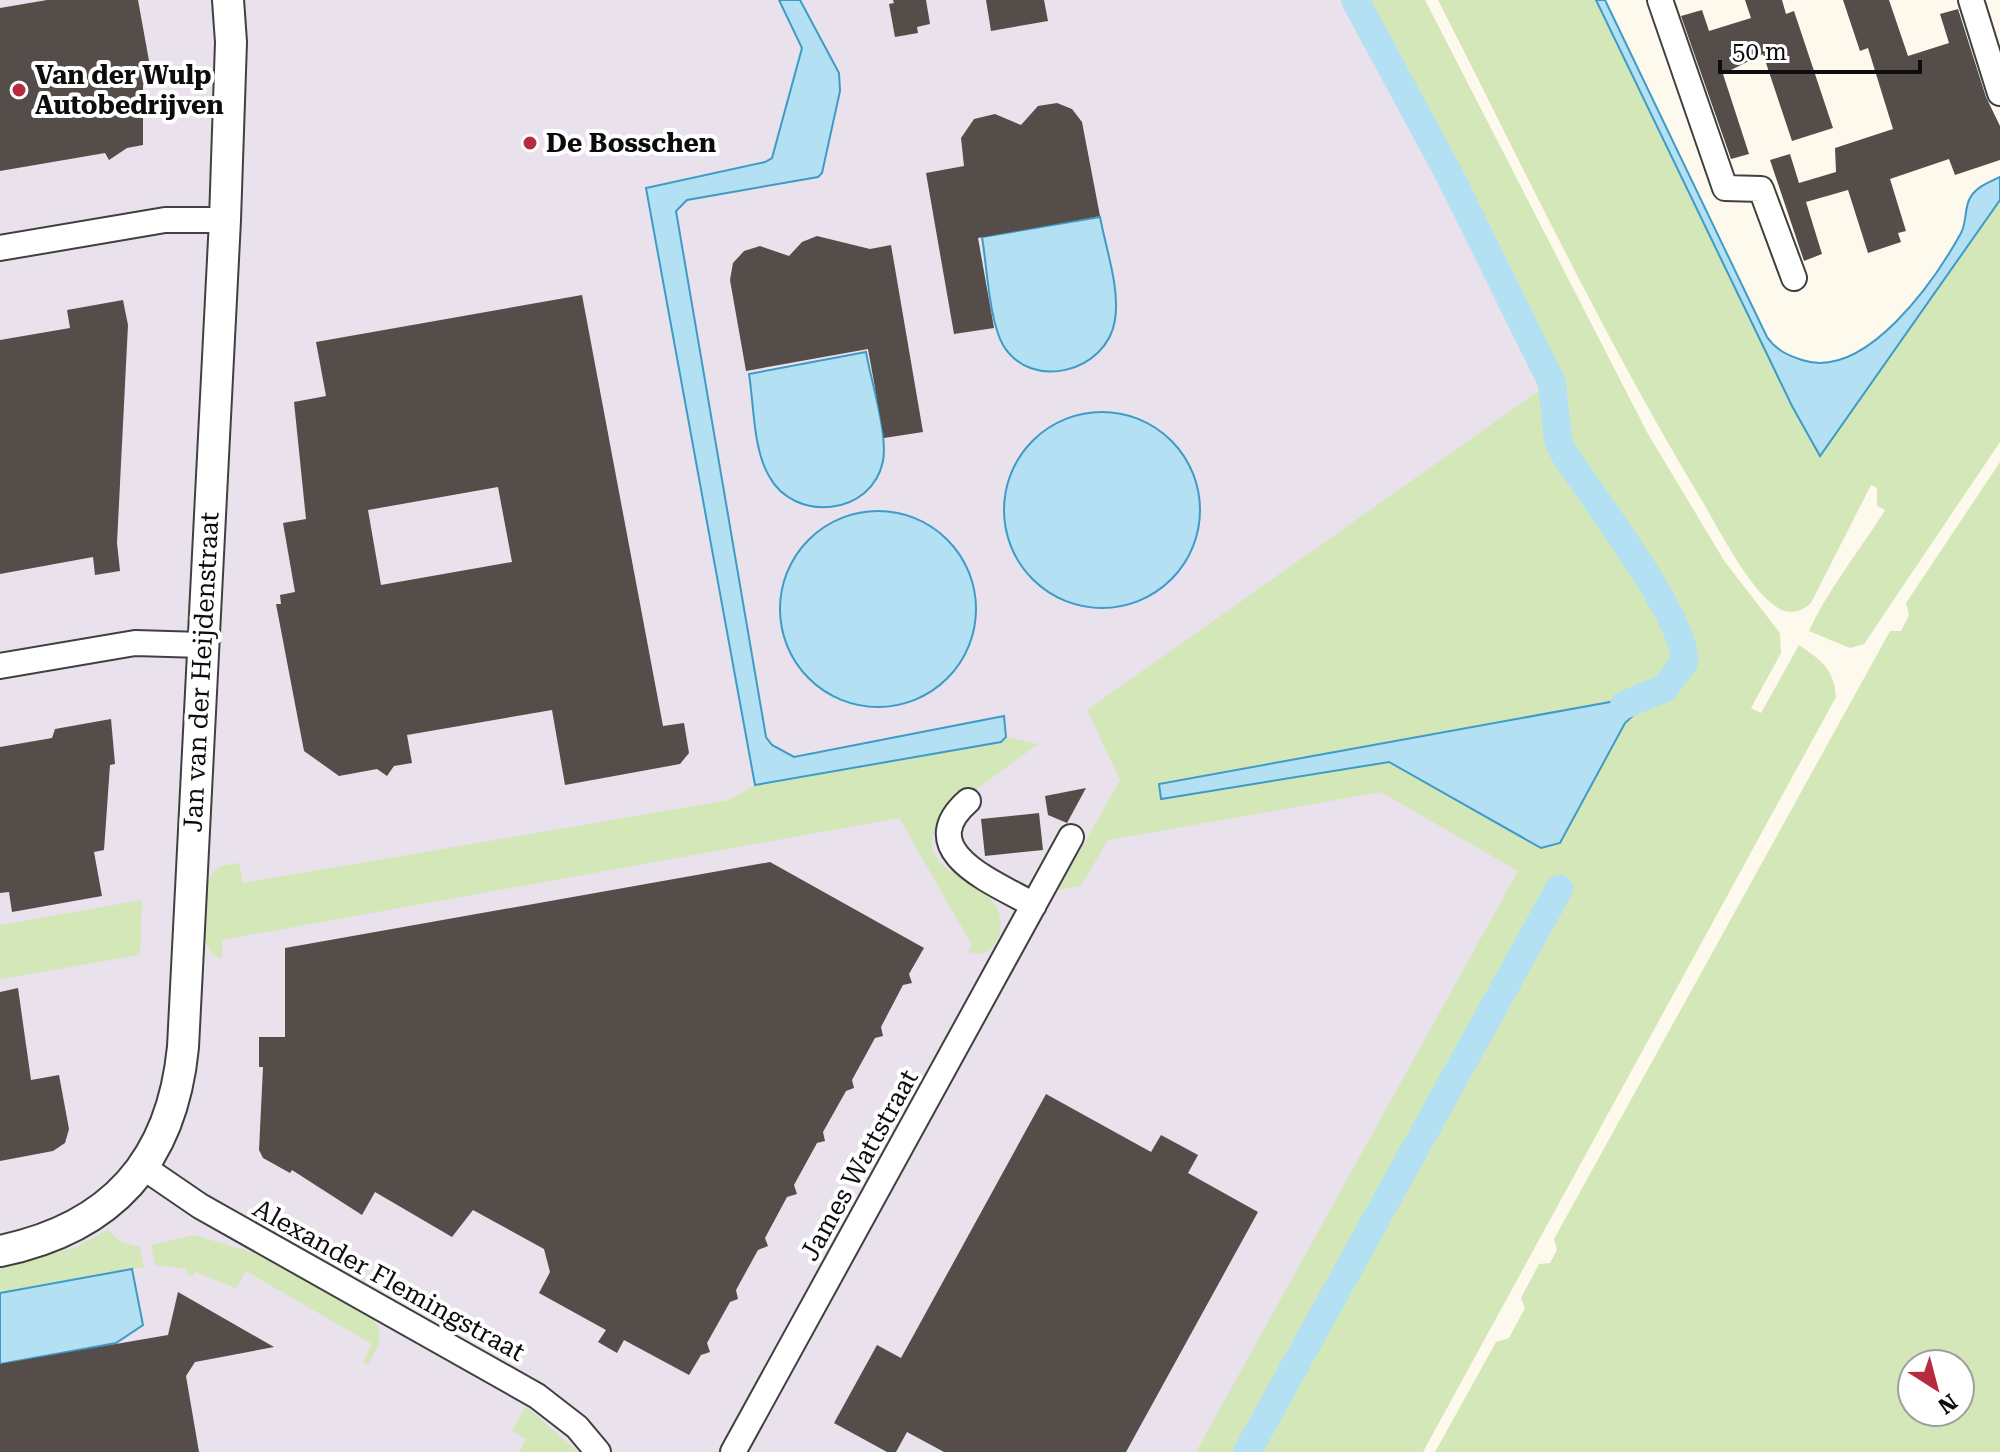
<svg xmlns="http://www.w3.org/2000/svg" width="2000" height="1452" font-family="'Roboto Serif',serif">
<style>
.industrial{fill:#e9e1eb}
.green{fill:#d4e7b8;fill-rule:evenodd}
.water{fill:#b4e0f3;stroke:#3e9bc7;stroke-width:2}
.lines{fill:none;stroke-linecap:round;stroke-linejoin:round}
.canal{stroke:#b4e0f3;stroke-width:28}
.building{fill:#554d49;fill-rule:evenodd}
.minor-casing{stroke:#404040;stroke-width:28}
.tertiary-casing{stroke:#404040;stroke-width:34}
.minor{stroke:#fff;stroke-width:24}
.tertiary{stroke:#fff;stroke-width:30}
.poi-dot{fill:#b62b3d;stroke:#fff;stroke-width:3}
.labels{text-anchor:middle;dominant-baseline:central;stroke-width:8;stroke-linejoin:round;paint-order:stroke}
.poi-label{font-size:26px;font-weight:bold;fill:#0d0d0d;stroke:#fff;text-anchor:start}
.street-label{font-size:26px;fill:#0d0d0d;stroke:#fff}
</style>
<rect width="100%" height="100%" fill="#fef9ed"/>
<path class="industrial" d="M 0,0 L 1389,0 L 1678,656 L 1214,1452 L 0,1452 Z"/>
<path class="green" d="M 1369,0 L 1425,0 L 1648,434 L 1725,562 L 1780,633 L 1781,653 L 1751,708 L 1761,713 L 1799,645 C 1821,660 1834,669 1836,697 L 1423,1452 L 1196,1452 L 1518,871 L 1381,792 L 1108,840 L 1081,886 L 1058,890 L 1120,780 L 1087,710 L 1546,386 L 1547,432 L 1560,468 L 1671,630 L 1679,657 L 1670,678 L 1621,700 L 1160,784 L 1161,799 L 1389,762 L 1542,848 L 1625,723 C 1645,698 1694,694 1691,651 C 1688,601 1594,503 1570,450 C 1560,430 1568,407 1559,385 C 1503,254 1432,128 1369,0 Z
M 1438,0 L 1596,0 L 1792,406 L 1820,455 L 2000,200 L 2000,442 L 1864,644 L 1850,648 L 1809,631 C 1830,586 1859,552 1885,510 L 1877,506 L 1877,488 L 1871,485 L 1811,603 C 1801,612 1790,615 1778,608 C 1749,590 1719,529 1701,499 C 1604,338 1523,167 1438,0 Z
M 2000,462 L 2000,1452 L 1435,1452 L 1496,1342 L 1509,1338 L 1525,1308 L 1521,1298 L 1539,1264 L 1550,1263 L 1557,1250 L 1554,1239 L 1863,680 L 1890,631 L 1901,631 L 1909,615 L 1906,603 ZM 1912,1364 L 1960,1364 L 1960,1412 L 1912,1412 Z
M 1006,737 L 1038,744 L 948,810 C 889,881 1011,871 1000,931 C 998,942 992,950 982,954 L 968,952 L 972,945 L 899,818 L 222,940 L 222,959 C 192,950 198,880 220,866 L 239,863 L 243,883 L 729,800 L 755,785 L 1001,742 Z
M 142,900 L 140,955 L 0,979 L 0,925 Z
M 107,1230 L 121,1242 L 140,1247 L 144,1267 L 0,1293 L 0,1266 L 74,1248 Z
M 194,1235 L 258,1254 L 372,1318 C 387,1334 377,1348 368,1365 L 363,1362 L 372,1344 L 246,1271 L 236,1288 L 195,1272 L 192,1277 L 186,1273 L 187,1269 L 155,1265 L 151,1245 Z
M 526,1406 L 578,1452 L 519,1452 L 526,1439 L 512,1431 Z"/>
<path class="water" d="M 779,0 L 800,0 L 839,73 L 840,91 L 822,173 L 818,177 L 687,200 L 676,211 L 766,737 L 772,745 L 794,757 L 1004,716 L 1006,737 L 1001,742 L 755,785 L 646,188 L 765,162 L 772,158 L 802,48 Z
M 1596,0 L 1605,0 L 1767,337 C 1776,350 1787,355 1802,360 C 1866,381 1935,280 1961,233 C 1967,222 1964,209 1970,198 C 1976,187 1989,182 2000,177 L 2000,200 L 1820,456 L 1792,406 Z
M 1100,217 C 1106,249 1120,288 1115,320 C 1107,372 1031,392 1003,345 C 989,320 987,266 982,237 Z
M 866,352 C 871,381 888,434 883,461 C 872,516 794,523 769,476 C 753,449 754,405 749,374 Z
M1004 510a98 98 0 1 1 196 0a98 98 0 1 1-196 0Z
M780 609a98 98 0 1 1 196 0a98 98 0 1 1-196 0Z
M 1655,687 L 1660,701 L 1638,711 L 1625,723 L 1560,843 L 1541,848 L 1389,762 L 1161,799 L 1159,784 L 1621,700 Z
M 132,1269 L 143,1325 L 116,1343 L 0,1364 L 0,1293 Z"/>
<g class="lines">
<path class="canal" d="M 1355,0 L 1450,176 L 1552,383 L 1558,440 L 1564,453 C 1589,493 1689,621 1684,662 L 1665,688 L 1624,705
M 1247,1452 L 1559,889"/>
</g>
<path class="building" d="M 47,0 L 138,0 L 153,83 L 143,85 L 143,145 L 127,148 L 109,160 L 105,153 L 0,171 L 0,8 Z
M 893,0 L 926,0 L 930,24 L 917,27 L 918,33 L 895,37 L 889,4 L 894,3 Z
M 986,0 L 1044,0 L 1048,21 L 991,31 Z
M 1745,0 L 1782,0 L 1786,14 L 1794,11 L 1833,128 L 1792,141 L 1763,54 L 1723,74 L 1749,154 L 1731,159 L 1681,16 L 1702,10 L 1709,31 L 1751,18 Z
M 1843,0 L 1889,0 L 1908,56 L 1949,43 L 1940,14 L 1958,9 L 1986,97 L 2000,126 L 2000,160 L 1955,175 L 1949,159 L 1890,179 L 1906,231 L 1898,233 L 1901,242 L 1868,253 L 1848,190 L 1806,202 L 1822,254 L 1804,261 L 1770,160 L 1790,154 L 1799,183 L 1836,172 L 1835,148 L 1893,129 L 1868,48 L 1860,51 Z
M 1057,103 L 1072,109 L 1082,122 L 1100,216 L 978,238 L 994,328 L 954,334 L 926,173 L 964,166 L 961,138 L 974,119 L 995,114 L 1021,125 L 1038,106 Z
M 817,236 L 870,249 L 891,245 L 923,432 L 884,438 L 868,349 L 746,371 L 730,280 L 733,263 L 744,251 L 760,246 L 789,256 L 802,242 Z
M 582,295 L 663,726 L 684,723 L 689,753 L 680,764 L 565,785 L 552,710 L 407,735 L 412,763 L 394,766 L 387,776 L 377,769 L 339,776 L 304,751 L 276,604 L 281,604 L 280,595 L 295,592 L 283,523 L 306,519 L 294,402 L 326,396 L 316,342 ZM 498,487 L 512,562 L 381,585 L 368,510 Z
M 123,300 L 128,325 L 117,543 L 120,571 L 95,575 L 93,557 L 0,574 L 0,340 L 70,328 L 67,310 Z
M 111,719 L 115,764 L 110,765 L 104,850 L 94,852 L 102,896 L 12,912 L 9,892 L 0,893 L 0,747 L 52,738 L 55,729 Z
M 1086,788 L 1067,823 L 1048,815 L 1045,796 Z
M 1039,813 L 1043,850 L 985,856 L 981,819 Z
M 770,862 L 924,948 L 909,974 L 912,983 L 903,985 L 881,1027 L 883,1036 L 875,1038 L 852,1080 L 854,1088 L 846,1091 L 823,1132 L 825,1141 L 817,1143 L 794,1185 L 797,1194 L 787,1197 L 765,1238 L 768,1246 L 758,1250 L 736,1290 L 738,1299 L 730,1302 L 707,1343 L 710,1352 L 701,1355 L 689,1375 L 624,1340 L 617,1353 L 598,1342 L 606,1330 L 539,1293 L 550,1272 L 544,1249 L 473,1210 L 452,1237 L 375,1192 L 362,1215 L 292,1170 L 290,1173 L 263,1158 L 259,1150 L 263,1067 L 259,1067 L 259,1037 L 285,1037 L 285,948 Z
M 18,988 L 31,1080 L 59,1075 L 69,1129 L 65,1143 L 53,1151 L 0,1161 L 0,992 Z
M 1046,1094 L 1151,1152 L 1161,1135 L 1198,1155 L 1188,1173 L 1258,1212 L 1126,1452 L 944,1452 L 907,1432 L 896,1452 L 887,1452 L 834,1423 L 877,1345 L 901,1358 Z
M 178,1292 L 274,1347 L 195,1362 L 186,1376 L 199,1452 L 0,1452 L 0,1364 L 168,1335 Z"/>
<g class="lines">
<g class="minor-casing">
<path id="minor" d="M 1660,0 L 1725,188 L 1761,189 L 1794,278
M 1971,0 L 2000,93
M 0,248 L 165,220 L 225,220
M 0,666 L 135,643 L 202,645
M 968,801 C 911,851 995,883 1034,905
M 143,1167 L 200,1206 L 537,1396 L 577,1427 L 598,1452
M 733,1452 L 1071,837"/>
</g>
<g class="tertiary-casing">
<path id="tertiary" d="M 0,1251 C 112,1228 172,1161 183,1047 L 225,220 L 231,42 L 228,0"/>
</g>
<use href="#minor" class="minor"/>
<use href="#tertiary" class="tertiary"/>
</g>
<g class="poi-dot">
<circle cx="19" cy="90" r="8"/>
<circle cx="530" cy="143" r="8"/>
</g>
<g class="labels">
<g class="poi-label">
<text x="35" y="75">Van der Wulp<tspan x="35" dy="30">Autobedrijven</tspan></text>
<text x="546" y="143">De Bosschen</text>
</g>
<g class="street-label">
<text transform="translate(201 672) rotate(-87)">Jan van der Heijdenstraat</text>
<text transform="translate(859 1165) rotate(-61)">James Wattstraat</text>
<text transform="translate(389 1280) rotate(29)">Alexander Flemingstraat</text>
</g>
</g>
<g transform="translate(1936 1388) rotate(144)"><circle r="38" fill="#ffffff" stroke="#9e9e9e" stroke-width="2"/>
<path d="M0-6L14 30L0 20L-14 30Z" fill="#b62b3d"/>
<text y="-12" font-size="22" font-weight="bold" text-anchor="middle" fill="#0d0d0d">N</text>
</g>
<path d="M1720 60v12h200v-12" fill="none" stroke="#0d0d0d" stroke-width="4"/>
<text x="1732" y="60" font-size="24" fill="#0d0d0d" stroke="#ffffff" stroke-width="6" paint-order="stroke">50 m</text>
</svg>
